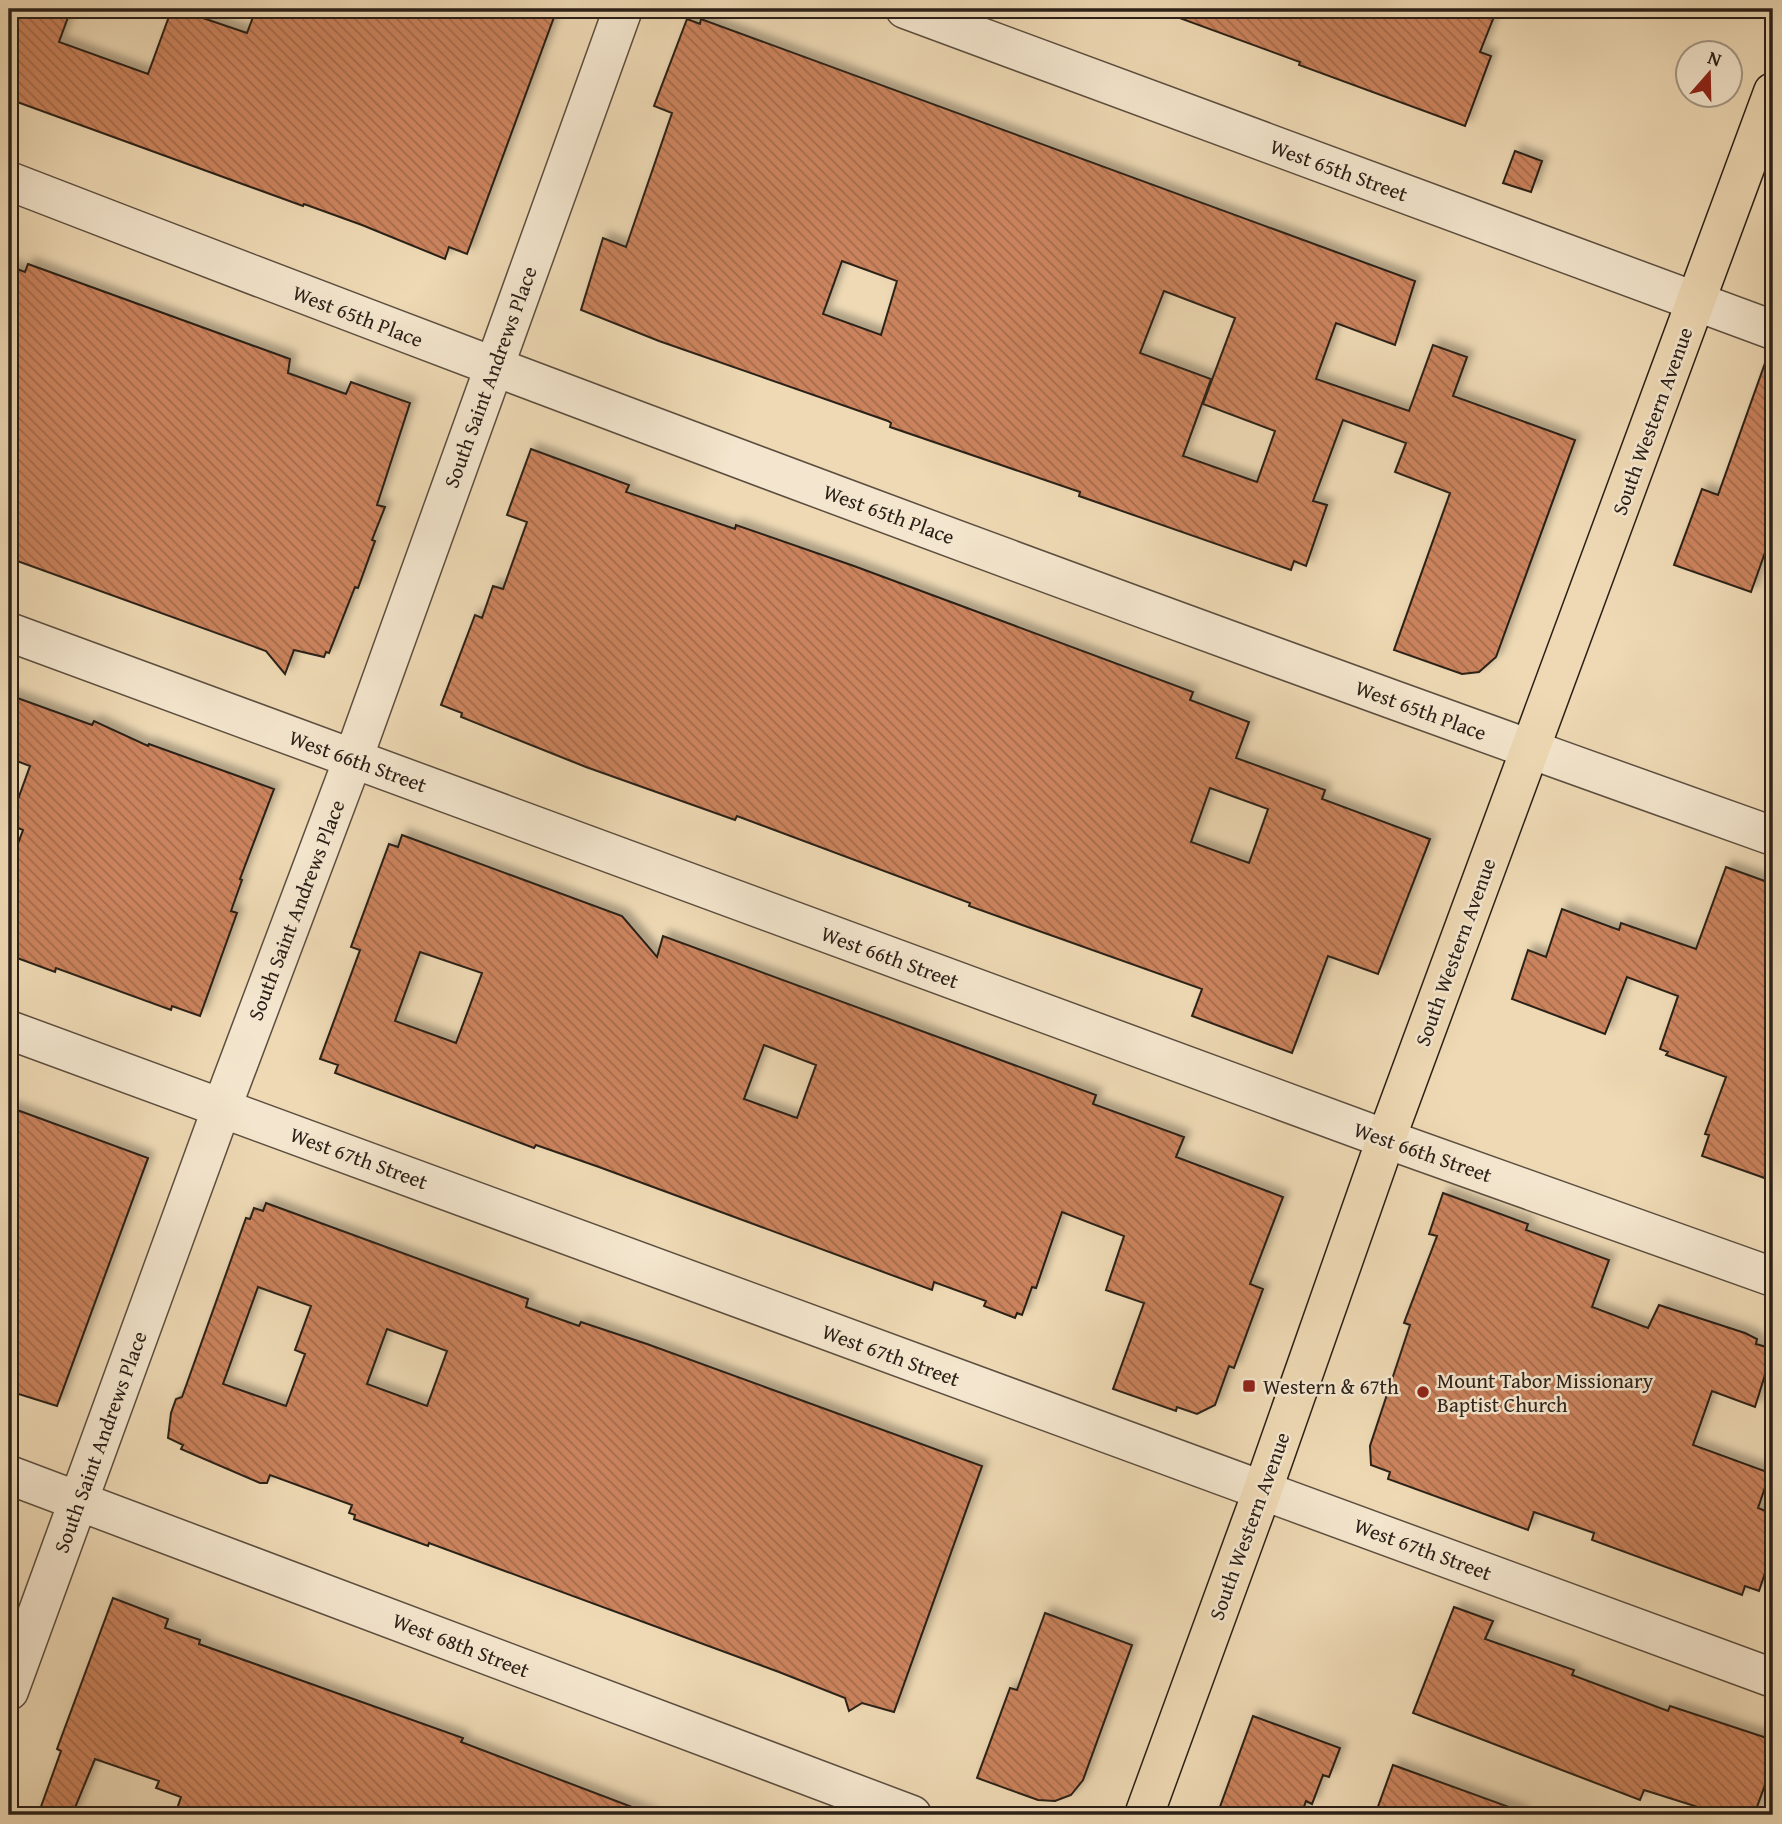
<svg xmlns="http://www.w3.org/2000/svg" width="1782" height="1824" font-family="'Gentium Book Plus',serif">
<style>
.building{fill:url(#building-back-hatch);stroke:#2b2018;stroke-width:2;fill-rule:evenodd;filter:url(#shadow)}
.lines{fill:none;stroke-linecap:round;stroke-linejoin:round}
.minor-casing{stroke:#5c4e3f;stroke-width:41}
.primary-casing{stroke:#2b2018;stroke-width:41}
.minor{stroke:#f4e6ce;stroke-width:38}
.primary{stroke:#eed9b4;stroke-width:38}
.poi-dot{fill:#8f2418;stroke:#f4e6ce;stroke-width:2.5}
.labels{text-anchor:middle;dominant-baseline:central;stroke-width:5;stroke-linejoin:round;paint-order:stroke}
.street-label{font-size:21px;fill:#2b2018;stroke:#f4e6ce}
.poi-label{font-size:21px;fill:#2b2018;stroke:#f4e6ce;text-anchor:start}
</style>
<defs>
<pattern id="building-back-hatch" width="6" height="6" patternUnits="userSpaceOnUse" patternTransform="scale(1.75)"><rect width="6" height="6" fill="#cb835d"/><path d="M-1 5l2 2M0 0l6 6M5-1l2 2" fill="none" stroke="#a56b4c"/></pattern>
<filter id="shadow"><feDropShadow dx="6" dy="-6" stdDeviation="3.5" flood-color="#0004"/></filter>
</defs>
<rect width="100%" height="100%" fill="#eed9b4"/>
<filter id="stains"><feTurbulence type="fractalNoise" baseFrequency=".00286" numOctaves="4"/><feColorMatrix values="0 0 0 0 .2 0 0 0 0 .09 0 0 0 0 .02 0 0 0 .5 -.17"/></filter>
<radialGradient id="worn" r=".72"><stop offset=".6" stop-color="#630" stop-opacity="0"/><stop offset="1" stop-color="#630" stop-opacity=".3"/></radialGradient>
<path class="building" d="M 9,9 L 71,9 L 59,42 L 148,74 L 171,11 L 189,17 L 191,14 L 247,33 L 256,9 L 557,9 L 467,254 L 449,247 L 445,259 L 362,225 L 304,204 L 303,206 L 9,99 Z
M 1164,9 L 1497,9 L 1480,52 L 1491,56 L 1465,126 L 1299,65 L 1300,62 L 1163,12 Z
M 687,19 L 700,24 L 701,19 L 1415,281 L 1395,345 L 1336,323 L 1316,379 L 1409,411 L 1433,345 L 1467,357 L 1453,396 L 1575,440 L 1496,657 L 1479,672 L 1462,674 L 1394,650 L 1450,493 L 1395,472 L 1406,443 L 1343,420 L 1313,501 L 1327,505 L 1306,566 L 1294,561 L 1291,570 L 1079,496 L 1080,492 L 890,427 L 891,423 L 888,421 L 659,341 L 581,310 L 603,238 L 626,247 L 672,113 L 654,106 ZM 842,261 L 897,281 L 881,335 L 823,314 ZM 1164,291 L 1235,318 L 1203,404 L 1275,431 L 1257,482 L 1183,456 L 1211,379 L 1140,353 Z
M 1515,151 L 1542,161 L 1531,192 L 1503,183 Z
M 28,264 L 290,359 L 288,373 L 346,394 L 351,382 L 410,403 L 377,505 L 385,507 L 372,540 L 375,541 L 358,588 L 355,587 L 329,653 L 326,652 L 324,657 L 294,650 L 285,674 L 266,651 L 9,558 L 9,266 L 25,272 Z
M 1769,352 L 1773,352 L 1773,530 L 1751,592 L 1674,565 L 1702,489 L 1718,495 Z
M 531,449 L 629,485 L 626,492 L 735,529 L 736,525 L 854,566 L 1193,692 L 1190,700 L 1249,722 L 1236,758 L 1325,790 L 1322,799 L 1430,839 L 1378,974 L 1328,956 L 1292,1053 L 1192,1016 L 1202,989 L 969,906 L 970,903 L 737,816 L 735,820 L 586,767 L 461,717 L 462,713 L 441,705 L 475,615 L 482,618 L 493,586 L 503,589 L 527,522 L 507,515 ZM 1210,788 L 1268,809 L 1249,863 L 1191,842 Z
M 9,695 L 92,725 L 94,721 L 148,746 L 149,744 L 274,789 L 240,879 L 242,880 L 231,911 L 237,913 L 200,1016 L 172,1006 L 171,1010 L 56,968 L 55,972 L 9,955 L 9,868 L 23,830 L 9,824 L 30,766 L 9,758 Z
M 402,835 L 622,916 L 657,957 L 663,936 L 1096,1095 L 1093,1104 L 1184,1137 L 1176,1157 L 1283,1197 L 1250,1284 L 1263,1289 L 1234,1368 L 1229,1366 L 1215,1405 L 1197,1414 L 1177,1407 L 1176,1411 L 1113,1389 L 1144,1303 L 1106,1290 L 1124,1236 L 1062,1212 L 1036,1288 L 1032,1287 L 1022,1315 L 1017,1313 L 1015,1318 L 984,1306 L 986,1301 L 934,1282 L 932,1290 L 599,1167 L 536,1145 L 534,1148 L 335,1073 L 338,1065 L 320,1059 L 360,950 L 351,947 L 389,844 L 398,847 ZM 420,952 L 482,973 L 456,1043 L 395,1021 ZM 764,1045 L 816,1065 L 797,1118 L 744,1099 Z
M 1726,867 L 1773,884 L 1773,1181 L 1702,1156 L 1709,1135 L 1705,1134 L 1726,1077 L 1666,1055 L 1668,1052 L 1660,1049 L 1678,996 L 1627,977 L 1605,1034 L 1512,999 L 1528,950 L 1546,957 L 1562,909 L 1619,930 L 1621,923 L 1696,949 Z
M 9,1107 L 148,1158 L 57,1406 L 9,1391 Z
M 1443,1193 L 1528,1224 L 1526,1230 L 1609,1260 L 1592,1307 L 1648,1328 L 1659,1305 L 1745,1333 L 1757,1339 L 1756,1344 L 1773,1349 L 1755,1407 L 1712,1391 L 1693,1445 L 1770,1473 L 1758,1508 L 1773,1514 L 1773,1549 L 1759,1591 L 1745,1586 L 1742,1595 L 1592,1540 L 1594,1533 L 1534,1512 L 1528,1530 L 1388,1479 L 1390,1472 L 1371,1465 L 1370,1446 L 1410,1325 L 1404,1323 L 1437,1236 L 1429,1234 Z
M 266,1203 L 528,1299 L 526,1307 L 579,1326 L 581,1322 L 647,1344 L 982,1466 L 894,1712 L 862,1703 L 849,1711 L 845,1698 L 779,1672 L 429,1543 L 428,1546 L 354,1519 L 355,1515 L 349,1513 L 352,1505 L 270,1475 L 267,1483 L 260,1483 L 181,1449 L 183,1445 L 168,1438 L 171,1413 L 176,1399 L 182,1397 L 246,1218 L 250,1219 L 254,1208 L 263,1211 ZM 258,1287 L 311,1306 L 295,1350 L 305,1354 L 286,1406 L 223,1384 ZM 387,1329 L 447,1351 L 427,1406 L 367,1384 Z
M 113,1598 L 168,1619 L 165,1628 L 200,1640 L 199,1644 L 463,1738 L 461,1742 L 653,1815 L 175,1815 L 181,1797 L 156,1788 L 159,1781 L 95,1759 L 72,1815 L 38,1815 L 61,1751 L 57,1749 Z
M 1454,1607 L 1493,1621 L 1485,1639 L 1574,1670 L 1572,1675 L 1668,1711 L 1670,1706 L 1773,1740 L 1773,1763 L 1754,1815 L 1723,1815 L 1644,1790 L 1640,1800 L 1413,1713 Z
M 1045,1613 L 1132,1645 L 1083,1780 L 1071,1795 L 1055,1801 L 1038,1800 L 977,1778 L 1010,1688 L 1017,1690 Z
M 1253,1716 L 1340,1748 L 1329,1777 L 1323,1775 L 1312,1804 L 1306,1801 L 1301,1815 L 1217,1815 Z
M 1393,1765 L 1523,1812 L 1522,1815 L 1375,1815 Z"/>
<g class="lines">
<g class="minor-casing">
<path id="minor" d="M 905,9 L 1773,330
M 9,181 C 594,407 1182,626 1773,836
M 9,632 L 1386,1139 L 1773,1277
M 9,1030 L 1773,1678
M 9,1475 L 912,1815
M 9,1691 L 222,1107 L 353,759 L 623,9"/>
</g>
<g class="primary-casing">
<path id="primary" d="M 1144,1815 L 1262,1492 L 1386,1139 L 1773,92"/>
</g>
<use href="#minor" class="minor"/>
<use href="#primary" class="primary"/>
</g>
<g class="poi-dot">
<rect x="1242" y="1379" width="14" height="14" rx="3.5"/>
<circle cx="1423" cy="1392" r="7"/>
</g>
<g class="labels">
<g class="street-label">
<text transform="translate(1339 170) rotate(20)">West 65th Street</text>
<text transform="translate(358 316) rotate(21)">West 65th Place</text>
<text transform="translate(490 377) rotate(-70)">South Saint Andrews Place</text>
<text transform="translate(1652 421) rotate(-70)">South Western Avenue</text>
<text transform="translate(889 514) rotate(20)">West 65th Place</text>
<text transform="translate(1421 710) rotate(20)">West 65th Place</text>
<text transform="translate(358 761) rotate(20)">West 66th Street</text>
<text transform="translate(296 910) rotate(-69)">South Saint Andrews Place</text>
<text transform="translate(1455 952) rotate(-70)">South Western Avenue</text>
<text transform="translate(890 957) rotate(20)">West 66th Street</text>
<text transform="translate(1423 1152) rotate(19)">West 66th Street</text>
<text transform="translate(359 1158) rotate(20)">West 67th Street</text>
<text transform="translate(891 1355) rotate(20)">West 67th Street</text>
<text transform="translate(100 1442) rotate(-70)">South Saint Andrews Place</text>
<text transform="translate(1249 1526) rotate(-70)">South Western Avenue</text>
<text transform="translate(1423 1549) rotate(20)">West 67th Street</text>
<text transform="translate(461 1645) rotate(21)">West 68th Street</text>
</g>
<g class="poi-label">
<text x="1437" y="1380">Mount Tabor Missionary<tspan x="1437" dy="24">Baptist Church</tspan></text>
<text x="1263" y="1386">Western &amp; 67th</text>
</g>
</g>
<rect width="1782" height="1824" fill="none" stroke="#eed9b4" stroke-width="35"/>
<rect x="10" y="10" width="1761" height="1803" fill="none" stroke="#2b2018" stroke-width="3.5"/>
<rect x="18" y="18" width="1747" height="1789" fill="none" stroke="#2b2018" stroke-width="2"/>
<g transform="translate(1709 74) rotate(20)"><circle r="33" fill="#f4e6ce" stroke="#a49785" stroke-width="2"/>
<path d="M0-5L12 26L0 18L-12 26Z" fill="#8f2418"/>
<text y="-10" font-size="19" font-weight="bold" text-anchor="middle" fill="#2b2018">N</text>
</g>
<rect width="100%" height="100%" filter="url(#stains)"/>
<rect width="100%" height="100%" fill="url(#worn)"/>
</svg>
